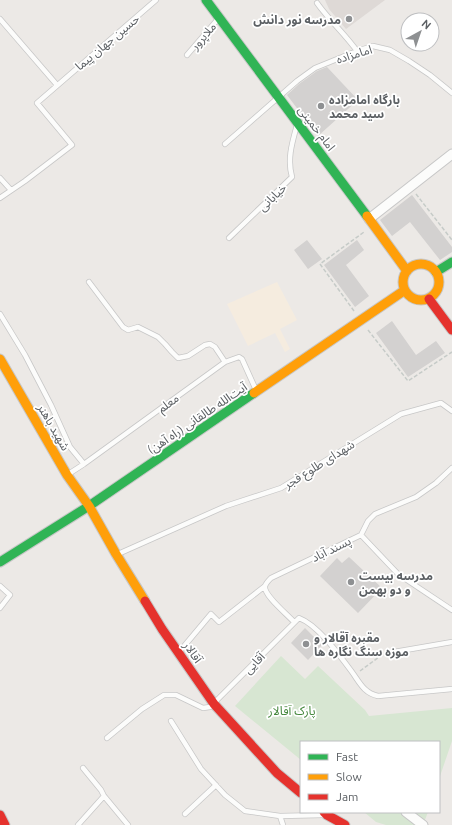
<svg xmlns="http://www.w3.org/2000/svg" width="452" height="825" font-family="Ubuntu,'Noto Sans Arabic',sans-serif">
<style>
.commercial{fill:#f5ecdf}
.education{fill:#ded9d6}
.green{fill:#d7e6d2}
.building{fill:#d3d1d0}
.lines{fill:none;stroke-linecap:round;stroke-linejoin:round}
.lane-casing{stroke:#c7c7c7;stroke-width:6}
.street-casing{stroke:#c7c7c7;stroke-width:11}
.fast-casing{stroke:#c7c7c7;stroke-width:11}
.slow-casing{stroke:#c7c7c7;stroke-width:11}
.jam-casing{stroke:#c7c7c7;stroke-width:11}
.path{stroke:#c6cbc8;stroke-width:1.5;stroke-dasharray:4 2;stroke-linecap:butt}
.lane{stroke:#fcfcfb;stroke-width:4.5}
.street{stroke:#fcfcfb;stroke-width:9}
.fast{stroke:#30b455;stroke-width:9}
.slow{stroke:#ff9f0a;stroke-width:9}
.jam{stroke:#e5322d;stroke-width:9}
.poi-dot{fill:#8e9092;stroke:#fff;stroke-width:1.5}
.labels{text-anchor:middle;dominant-baseline:central;stroke-width:3.5;stroke-linejoin:round;paint-order:stroke}
.poi-label{font-size:12px;font-weight:bold;fill:#5c6064;stroke:#fff;text-anchor:start}
.street-label{font-size:12px;fill:#5c6064;stroke:#fff}
.park-label{font-size:12px;fill:#418539;stroke:#fff}
</style>
<rect width="100%" height="100%" fill="#ece9e6"/>
<path class="commercial" d="M 277,282 L 297,320 L 280,329 L 290,349 L 285,352 L 275,333 L 248,346 L 227,304 Z"/>
<path class="education" d="M 325,0 L 385,0 L 346,29 L 329,9 Z"/>
<path class="green" d="M 281,656 L 305,679 L 318,666 L 365,710 L 369,716 L 452,708 L 452,741 L 439,779 L 439,742 L 301,742 L 301,760 L 235,706 Z
M 364,812 L 428,812 L 423,825 L 386,825 L 376,822 Z"/>
<path class="building" d="M 327,67 L 358,100 L 318,136 L 287,95 L 299,84 L 317,71 Z
M 412,195 L 452,247 L 452,252 L 440,260 L 410,222 L 392,236 L 380,220 Z
M 307,240 L 322,259 L 308,269 L 294,250 Z
M 357,240 L 364,250 L 346,265 L 369,296 L 355,307 L 324,265 Z
M 392,321 L 416,355 L 436,341 L 445,353 L 408,377 L 376,333 Z
M 349,557 L 382,588 L 358,613 L 320,576 L 337,558 L 342,563 Z
M 305,628 L 322,645 L 308,660 L 291,643 Z"/>
<g class="lines">
<g class="lane-casing">
<path id="lane" d="M 317,3 C 329,20 345,34 357,51
M 0,19 L 57,85
M 187,55 L 218,19
M 225,144 L 297,81 L 315,68 L 357,51 L 373,46 L 390,50 L 409,61 L 430,75 L 452,93
M 0,178 L 11,190
M 0,198 L 25,181 L 72,145 L 37,103 L 156,0
M 229,238 L 292,177 C 287,159 292,143 297,125
M 89,282 L 123,327 L 128,330 L 138,327 L 158,337 L 165,344 L 172,352 L 178,358 L 188,356 L 205,345 L 210,344 L 215,347 L 225,362
M 0,314 L 25,355 L 51,405 L 70,447 L 84,464
M 67,475 L 84,464 L 225,362 L 239,357 L 242,359 L 256,390
M 361,535 L 398,574 L 452,610
M 118,554 L 226,506 L 281,488 L 401,414 L 441,403 L 452,411
M 0,586 L 10,595 L 0,608
M 294,622 C 288,615 263,595 265,586 C 266,583 269,580 271,578 L 361,535 L 368,521 L 375,514 L 416,497 L 436,483 L 452,468
M 180,651 L 211,614 L 219,622 L 265,586
M 394,652 L 452,642
M 171,721 L 201,769 L 225,795 L 245,811 L 280,816
M 107,738 L 142,709 L 164,695 L 176,695 L 203,708 L 210,707 L 299,618 C 318,625 340,656 352,672 C 360,683 364,693 378,696 L 452,689
M 83,768 L 101,790 L 104,796 L 128,825
M 185,814 L 216,785
M 78,825 L 104,796
M 283,825 L 280,816 L 324,815"/>
</g>
<g class="street-casing">
<path id="street" d="M 369,219 L 452,154
M 406,812 L 423,825"/>
</g>
<g class="fast-casing">
<path id="fast" d="M 206,0 L 367,216
M 436,272 L 452,262
M 0,562 L 89,506 L 254,393"/>
</g>
<g class="slow-casing">
<path id="slow" d="M 367,216 L 407,271
M403 282a18 18 0 1 1 36 0a18 18 0 1 1-36 0Z
M 0,359 L 67,475 L 89,506 L 116,554 L 145,601
M 254,393 L 405,290"/>
</g>
<g class="jam-casing">
<path id="jam" d="M 429,299 L 452,330
M 145,601 L 162,629 L 214,704 L 277,773 L 301,793
M 324,812 L 327,815 L 345,825
M 0,815 L 5,825"/>
</g>
<path class="path" d="M 416,194 L 452,240
M 354,311 L 320,264 L 364,232
M 368,330 L 408,381 L 452,352
M 360,671 L 379,657 L 387,654"/>
<use href="#lane" class="lane"/>
<use href="#street" class="street"/>
<use href="#fast" class="fast"/>
<use href="#slow" class="slow"/>
<use href="#jam" class="jam"/>
</g>
<g class="poi-dot">
<circle cx="349" cy="19" r="4"/>
<circle cx="321" cy="106" r="4"/>
<circle cx="351" cy="582" r="4"/>
<circle cx="306" cy="644" r="4"/>
</g>
<g class="labels">
<g class="poi-label">
<text x="341" y="19" text-anchor="end">مدرسه نور دانش</text>
<text x="329" y="99">بارگاه امامزاده<tspan x="329" dy="14">سید محمد</tspan></text>
<text x="359" y="575">مدرسه بیست<tspan x="359" dy="14">و دو بهمن</tspan></text>
<text x="314" y="637">مقبره آقالار و<tspan x="314" dy="14">موزه سنگ نگاره ها</tspan></text>
</g>
<g class="street-label">
<text transform="translate(203 36) rotate(-49)">ملاپرور</text>
<text transform="translate(107 42) rotate(-40)">حسین جهان پیما</text>
<text transform="translate(354 54) rotate(-17)">امامزاده</text>
<text transform="translate(317 128) rotate(53)">امام خمینی</text>
<text transform="translate(272 197) rotate(-44)">خیابانی</text>
<text transform="translate(168 403) rotate(-36)">معلم</text>
<text transform="translate(197 418) rotate(-34)">(راه آهن) آیت‌الله طالقانی</text>
<text transform="translate(54 427) rotate(60)">شهید باهنر</text>
<text transform="translate(319 464) rotate(-32)">شهدای طلوع فجر</text>
<text transform="translate(331 549) rotate(-26)">پسند آباد</text>
<text transform="translate(193 652) rotate(55)">آقالار</text>
<text transform="translate(254 663) rotate(-46)">آقایی</text>
</g>
<g class="park-label">
<text x="292" y="710">پارک آقالار</text>
</g>
</g>
<rect x="300" y="741" width="140" height="72" fill="#ffffff" stroke="#bebfc1"/>
<rect x="308" y="754" width="20" height="6" fill="#30b455" stroke="#bebfc1"/>
<text x="336" y="761" font-size="12" fill="#5c6064">Fast</text>
<rect x="308" y="774" width="20" height="6" fill="#ff9f0a" stroke="#bebfc1"/>
<text x="336" y="781" font-size="12" fill="#5c6064">Slow</text>
<rect x="308" y="794" width="20" height="6" fill="#e5322d" stroke="#bebfc1"/>
<text x="336" y="801" font-size="12" fill="#5c6064">Jam</text>
<g transform="translate(420 32) rotate(40)"><circle r="19" fill="#ffffff" stroke="#bebfc1"/>
<path d="M0-3L7 15L0 10L-7 15Z" fill="#8e9092"/>
<text y="-6" font-size="11" font-weight="bold" text-anchor="middle" fill="#5c6064">N</text>
</g>
</svg>
